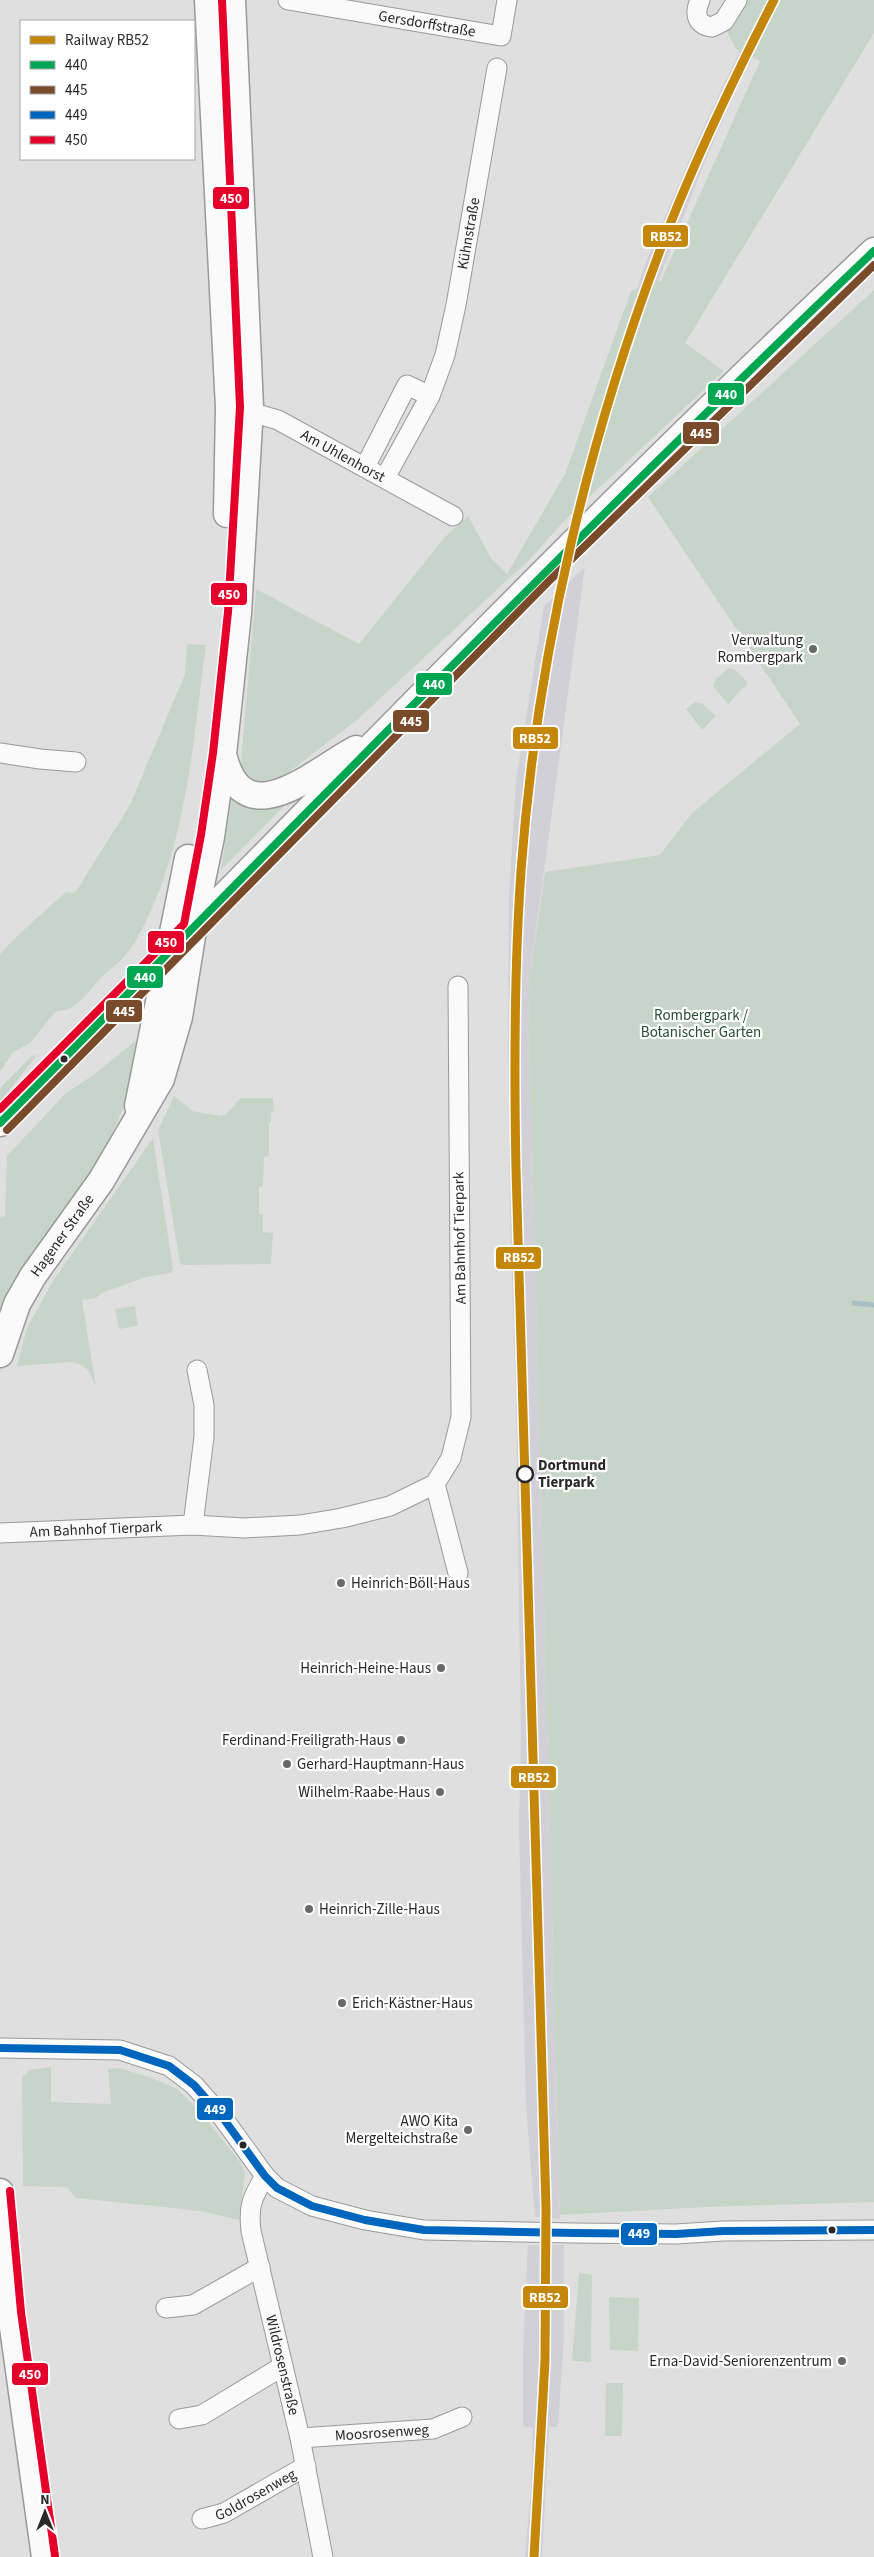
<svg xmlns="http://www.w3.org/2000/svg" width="874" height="2557" font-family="'Source Sans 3',sans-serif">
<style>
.built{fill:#d0d0d6}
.green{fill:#c7d5c9}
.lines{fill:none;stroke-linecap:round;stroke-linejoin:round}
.stream{stroke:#a6bfc5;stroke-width:5}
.minor-casing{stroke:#999;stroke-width:21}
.secondary-casing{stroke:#999;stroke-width:29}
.minor{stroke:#fafafa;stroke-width:19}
.secondary{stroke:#fafafa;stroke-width:26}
.bus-1-casing{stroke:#fff;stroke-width:11}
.bus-2-casing{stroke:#fff;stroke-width:11}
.bus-3-casing{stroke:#fff;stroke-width:11}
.bus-4-casing{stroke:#fff;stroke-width:11}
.bus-1{stroke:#00a651;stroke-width:8}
.bus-2{stroke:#7a4b2a;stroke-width:8}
.bus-3{stroke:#0065bd;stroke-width:8}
.bus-4{stroke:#e4002b;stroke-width:8}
.rail-1-casing{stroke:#fff;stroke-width:12}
.rail-1{stroke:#c4870a;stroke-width:9}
.poi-dot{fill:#69696a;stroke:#fff;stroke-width:2}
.bus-dot{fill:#29292a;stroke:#fff;stroke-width:2}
.stop-dot{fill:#fff;stroke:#29292a;stroke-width:2.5}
.labels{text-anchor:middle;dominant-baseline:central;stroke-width:4.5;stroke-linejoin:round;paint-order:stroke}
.street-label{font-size:15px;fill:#29292a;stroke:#fff}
.poi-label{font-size:15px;fill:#29292a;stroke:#fff;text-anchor:end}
.park-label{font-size:15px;fill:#254e2f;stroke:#fff}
.stop-label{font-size:15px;font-weight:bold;fill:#29292a;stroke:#fff;text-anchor:start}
.line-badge{stroke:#fff;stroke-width:2}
.badge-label{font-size:14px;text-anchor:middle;font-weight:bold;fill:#fff}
</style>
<rect width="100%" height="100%" fill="#dfdfe0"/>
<path class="built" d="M 757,14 L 754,55 L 740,80 L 703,166 L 646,313 L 600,397 L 646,262 L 698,139 Z
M 585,567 L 528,990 L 560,2219 L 535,2217 L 526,2105 L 519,1827 L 521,1736 L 516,1400 L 510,1219 L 508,1015 L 509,898 L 516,780 L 544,606 Z
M 528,2245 L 564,2245 L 564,2337 L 558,2427 L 549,2427 L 542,2557 L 525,2557 L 531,2487 L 533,2428 L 523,2426 L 523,2349 Z"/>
<path class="green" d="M 742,0 L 874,0 L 874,33 L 685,343 L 724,371 L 565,520 L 531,558 L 357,720 L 277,781 L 269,783 L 250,781 L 243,772 L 241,762 L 256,589 L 359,644 L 445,537 L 468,516 L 491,558 L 507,574 L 565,474 L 631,291 L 661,281 L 760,61 L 736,49 L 726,30 Z
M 874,290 L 874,2202 L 707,2207 L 560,2215 L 528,990 L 545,872 L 660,855 L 692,813 L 800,724 L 648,497 Z
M 187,644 L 206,645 C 192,746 187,851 135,942 C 127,957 111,968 99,980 C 93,987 76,1007 69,1009 C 64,1011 60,1010 55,1012 L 30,1043 L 13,1052 L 0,1072 L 0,954 L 17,936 L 66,892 L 75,893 L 130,805 L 185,674 Z
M 729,668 L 734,669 L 748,683 L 728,704 L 713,686 L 716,679 Z
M 695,702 L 703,704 L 716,716 L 702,730 L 686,709 Z
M 233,791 L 299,791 L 221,870 Z
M 145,1033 C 133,1081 120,1126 94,1168 C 63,1218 23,1259 0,1313 L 0,1217 L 5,1216 L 7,1156 L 65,1094 L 96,1073 Z
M 37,1055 L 0,1102 L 0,1088 L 32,1056 Z
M 174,1096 L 193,1111 L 220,1116 L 226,1114 L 241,1098 L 273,1098 L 274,1112 L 271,1113 L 271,1122 L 269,1122 L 269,1156 L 264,1157 L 263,1186 L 259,1187 L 259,1214 L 263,1215 L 263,1232 L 273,1233 L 271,1264 L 183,1265 L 180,1263 L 158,1130 Z
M 153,1138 L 173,1269 L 171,1273 L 146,1277 L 102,1293 L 96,1298 L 82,1300 L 96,1387 C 90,1372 88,1365 71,1362 L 17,1366 L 27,1328 L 53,1281 Z
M 135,1306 L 138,1326 L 119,1329 L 115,1309 Z
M 51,2067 L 51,2102 L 111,2104 L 108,2069 L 119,2068 L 152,2078 L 177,2089 L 199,2110 L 240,2162 L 245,2173 L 239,2220 L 201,2211 L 76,2198 L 67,2187 L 23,2186 L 22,2078 L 29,2070 Z
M 579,2273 L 592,2275 L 591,2362 L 572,2361 Z
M 609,2297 L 639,2298 L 638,2351 L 610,2350 Z
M 606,2383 L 623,2383 L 622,2436 L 605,2436 Z"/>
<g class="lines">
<path class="stream" d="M 854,1303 L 874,1305"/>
<g class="minor-casing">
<g id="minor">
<path id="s1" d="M 288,0 L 501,36 L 507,0"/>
<path d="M 700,0 C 694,13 696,25 712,27 L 724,21 L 737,0"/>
<path id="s2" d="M 238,413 L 261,415 L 278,420 L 453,516"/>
<path d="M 365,467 L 407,385 L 430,396"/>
<path id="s3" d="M 385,478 L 430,396 L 445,355 L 456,305 L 497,68"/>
<path d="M 0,753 L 40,759 L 76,762"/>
<path d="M 435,1484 L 458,1573"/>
<path d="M 193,1525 L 204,1437 L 204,1405 L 197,1370"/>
<path id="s4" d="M 0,1533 L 193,1525 L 244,1528 L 300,1525 L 342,1518 L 390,1506 L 435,1484 L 451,1458 L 461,1417 L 458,986"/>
<path d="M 0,2048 L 120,2050 L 169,2066 L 194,2085 L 223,2118 L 265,2176 L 277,2188 L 312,2206 L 365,2220 L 424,2230 L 574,2233 L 676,2234 L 723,2231 L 874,2230"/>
<path id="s5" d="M 265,2176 C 252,2198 248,2206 251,2231 L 300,2438 L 323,2557"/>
<path d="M 166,2308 L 193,2305 L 260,2267"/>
<path d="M 179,2419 L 202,2415 L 283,2366"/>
<path id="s6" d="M 300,2438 L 433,2429 L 462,2417"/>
<path id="s7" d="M 202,2519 L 224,2513 L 306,2466"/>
</g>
</g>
<g class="secondary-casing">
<g id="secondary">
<path d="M 208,0 L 229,407 L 227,514"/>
<path d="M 223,754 C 243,839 314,771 356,749"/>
<path d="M 138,1106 L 188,858"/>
<path d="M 0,1123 C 291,832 574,532 874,251"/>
<path id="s8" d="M 0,1354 L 17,1304 L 33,1276 L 101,1181 L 161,1079 L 179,1017 L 198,899 L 211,837 L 223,754 L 238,613 L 250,407 L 232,0"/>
<path d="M 0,2192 L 11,2313 L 45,2557"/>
</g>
</g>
<use href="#minor" class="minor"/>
<use href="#secondary" class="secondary"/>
<g class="bus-1-casing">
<path id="bus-1" d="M 0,1123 C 290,831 576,535 874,251"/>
</g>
<g class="bus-2-casing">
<path id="bus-2" d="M 7,1130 L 549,581 L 874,265"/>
</g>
<g class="bus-3-casing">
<path id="bus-3" d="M 0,2048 L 120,2050 L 169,2066 L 194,2085 L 223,2118 L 265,2176 L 277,2188 L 312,2206 L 365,2220 L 424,2230 L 574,2233 L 676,2234 L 723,2231 L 874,2230"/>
</g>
<g class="bus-4-casing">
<path id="bus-4" d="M 0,1109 L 184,924 L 201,835 L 213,753 L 228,612 L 240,407 L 222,0
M 10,2191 L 21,2312 L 55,2556"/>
</g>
<use href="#bus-1" class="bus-1"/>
<use href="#bus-2" class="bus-2"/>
<use href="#bus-3" class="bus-3"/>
<use href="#bus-4" class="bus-4"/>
<g class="rail-1-casing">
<path id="rail-1" d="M 534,2557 L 545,2361 L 546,2208 L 516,1169 C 514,1070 514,971 521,871 C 537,652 589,431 669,227 C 700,149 736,74 774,0"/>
</g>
<use href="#rail-1" class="rail-1"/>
</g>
<g class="poi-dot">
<circle cx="813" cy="649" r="5"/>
<circle cx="341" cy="1583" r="5"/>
<circle cx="441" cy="1668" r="5"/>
<circle cx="401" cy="1740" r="5"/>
<circle cx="287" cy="1764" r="5"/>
<circle cx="440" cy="1792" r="5"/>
<circle cx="309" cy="1909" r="5"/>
<circle cx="342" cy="2003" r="5"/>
<circle cx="468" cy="2130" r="5"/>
<circle cx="842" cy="2361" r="5"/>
</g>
<g class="bus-dot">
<circle cx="64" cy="1059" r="4.5"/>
<circle cx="243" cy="2145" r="4.5"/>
<circle cx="832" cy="2230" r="4.5"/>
</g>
<circle class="stop-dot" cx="525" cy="1474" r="8"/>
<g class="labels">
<g class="street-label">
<text stroke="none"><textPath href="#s1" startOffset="141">Gersdorffstraße</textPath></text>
<text stroke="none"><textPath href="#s3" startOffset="261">Kühnstraße</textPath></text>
<text stroke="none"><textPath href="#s2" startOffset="115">Am Uhlenhorst</textPath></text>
<text stroke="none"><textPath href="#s8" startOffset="135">Hagener Straße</textPath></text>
<text transform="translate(460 1238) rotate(-91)">Am Bahnhof Tierpark</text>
<text stroke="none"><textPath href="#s4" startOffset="96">Am Bahnhof Tierpark</textPath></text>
<text stroke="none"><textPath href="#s5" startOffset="196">Wildrosenstraße</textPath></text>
<text stroke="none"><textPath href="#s6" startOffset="82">Moosrosenweg</textPath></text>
<text stroke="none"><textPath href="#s7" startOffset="59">Goldrosenweg</textPath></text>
</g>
<g class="poi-label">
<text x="803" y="640">Verwaltung<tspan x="803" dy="17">Rombergpark</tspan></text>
<text x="351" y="1583" text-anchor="start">Heinrich-Böll-Haus</text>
<text x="431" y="1668">Heinrich-Heine-Haus</text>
<text x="391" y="1740">Ferdinand-Freiligrath-Haus</text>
<text x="297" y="1764" text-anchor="start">Gerhard-Hauptmann-Haus</text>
<text x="430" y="1792">Wilhelm-Raabe-Haus</text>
<text x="319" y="1909" text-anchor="start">Heinrich-Zille-Haus</text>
<text x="352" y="2003" text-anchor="start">Erich-Kästner-Haus</text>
<text x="458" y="2121">AWO Kita<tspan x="458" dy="17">Mergelteichstraße</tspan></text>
<text x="832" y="2361">Erna-David-Seniorenzentrum</text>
</g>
<g class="park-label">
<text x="701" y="1015">Rombergpark /<tspan x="701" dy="17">Botanischer Garten</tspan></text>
</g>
<g class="stop-label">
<text x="538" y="1465">Dortmund<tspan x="538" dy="17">Tierpark</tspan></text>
</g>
</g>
<g class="line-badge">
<rect x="212" y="186" width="38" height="24" rx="5" fill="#e4002b"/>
<rect x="642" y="224" width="47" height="24" rx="5" fill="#c4870a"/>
<rect x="707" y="382" width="38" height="24" rx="5" fill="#00a651"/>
<rect x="682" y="421" width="38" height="24" rx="5" fill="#7a4b2a"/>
<rect x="210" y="582" width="38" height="24" rx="5" fill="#e4002b"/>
<rect x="415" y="672" width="38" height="24" rx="5" fill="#00a651"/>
<rect x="392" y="709" width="38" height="24" rx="5" fill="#7a4b2a"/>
<rect x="512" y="726" width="47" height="24" rx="5" fill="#c4870a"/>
<rect x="147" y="930" width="38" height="24" rx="5" fill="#e4002b"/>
<rect x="126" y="965" width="38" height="24" rx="5" fill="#00a651"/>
<rect x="105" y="999" width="38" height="24" rx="5" fill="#7a4b2a"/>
<rect x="495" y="1246" width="47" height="24" rx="5" fill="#c4870a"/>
<rect x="510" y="1765" width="47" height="24" rx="5" fill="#c4870a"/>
<rect x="196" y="2097" width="38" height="24" rx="5" fill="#0065bd"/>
<rect x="620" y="2222" width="38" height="24" rx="5" fill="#0065bd"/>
<rect x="522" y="2285" width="47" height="24" rx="5" fill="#c4870a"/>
<rect x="11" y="2362" width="38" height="24" rx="5" fill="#e4002b"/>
</g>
<g class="badge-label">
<text x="231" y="203">450</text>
<text x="666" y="241">RB52</text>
<text x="726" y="399">440</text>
<text x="701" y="438">445</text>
<text x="229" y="599">450</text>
<text x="434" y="689">440</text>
<text x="411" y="726">445</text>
<text x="535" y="743">RB52</text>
<text x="166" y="947">450</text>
<text x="145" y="982">440</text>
<text x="124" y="1016">445</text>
<text x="519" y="1262">RB52</text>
<text x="534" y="1782">RB52</text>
<text x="215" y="2114">449</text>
<text x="639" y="2238">449</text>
<text x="545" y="2302">RB52</text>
<text x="30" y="2379">450</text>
</g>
<rect x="20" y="20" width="175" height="140" fill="#ffffff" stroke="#a9a9aa"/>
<rect x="30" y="36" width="25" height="8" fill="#c4870a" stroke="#a9a9aa"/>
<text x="65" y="45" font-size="15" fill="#29292a">Railway RB52</text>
<rect x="30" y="61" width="25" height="8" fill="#00a651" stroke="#a9a9aa"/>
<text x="65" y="70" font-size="15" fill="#29292a">440</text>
<rect x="30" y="86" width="25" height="8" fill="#7a4b2a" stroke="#a9a9aa"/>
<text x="65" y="95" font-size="15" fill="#29292a">445</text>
<rect x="30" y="111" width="25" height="8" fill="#0065bd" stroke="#a9a9aa"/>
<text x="65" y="120" font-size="15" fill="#29292a">449</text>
<rect x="30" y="136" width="25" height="8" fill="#e4002b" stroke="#a9a9aa"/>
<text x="65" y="145" font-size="15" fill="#29292a">450</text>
<g transform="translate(45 2512)" stroke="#ffffff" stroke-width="4" paint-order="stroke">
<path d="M0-4L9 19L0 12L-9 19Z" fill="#29292a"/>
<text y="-8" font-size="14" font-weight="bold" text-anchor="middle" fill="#29292a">N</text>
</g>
</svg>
